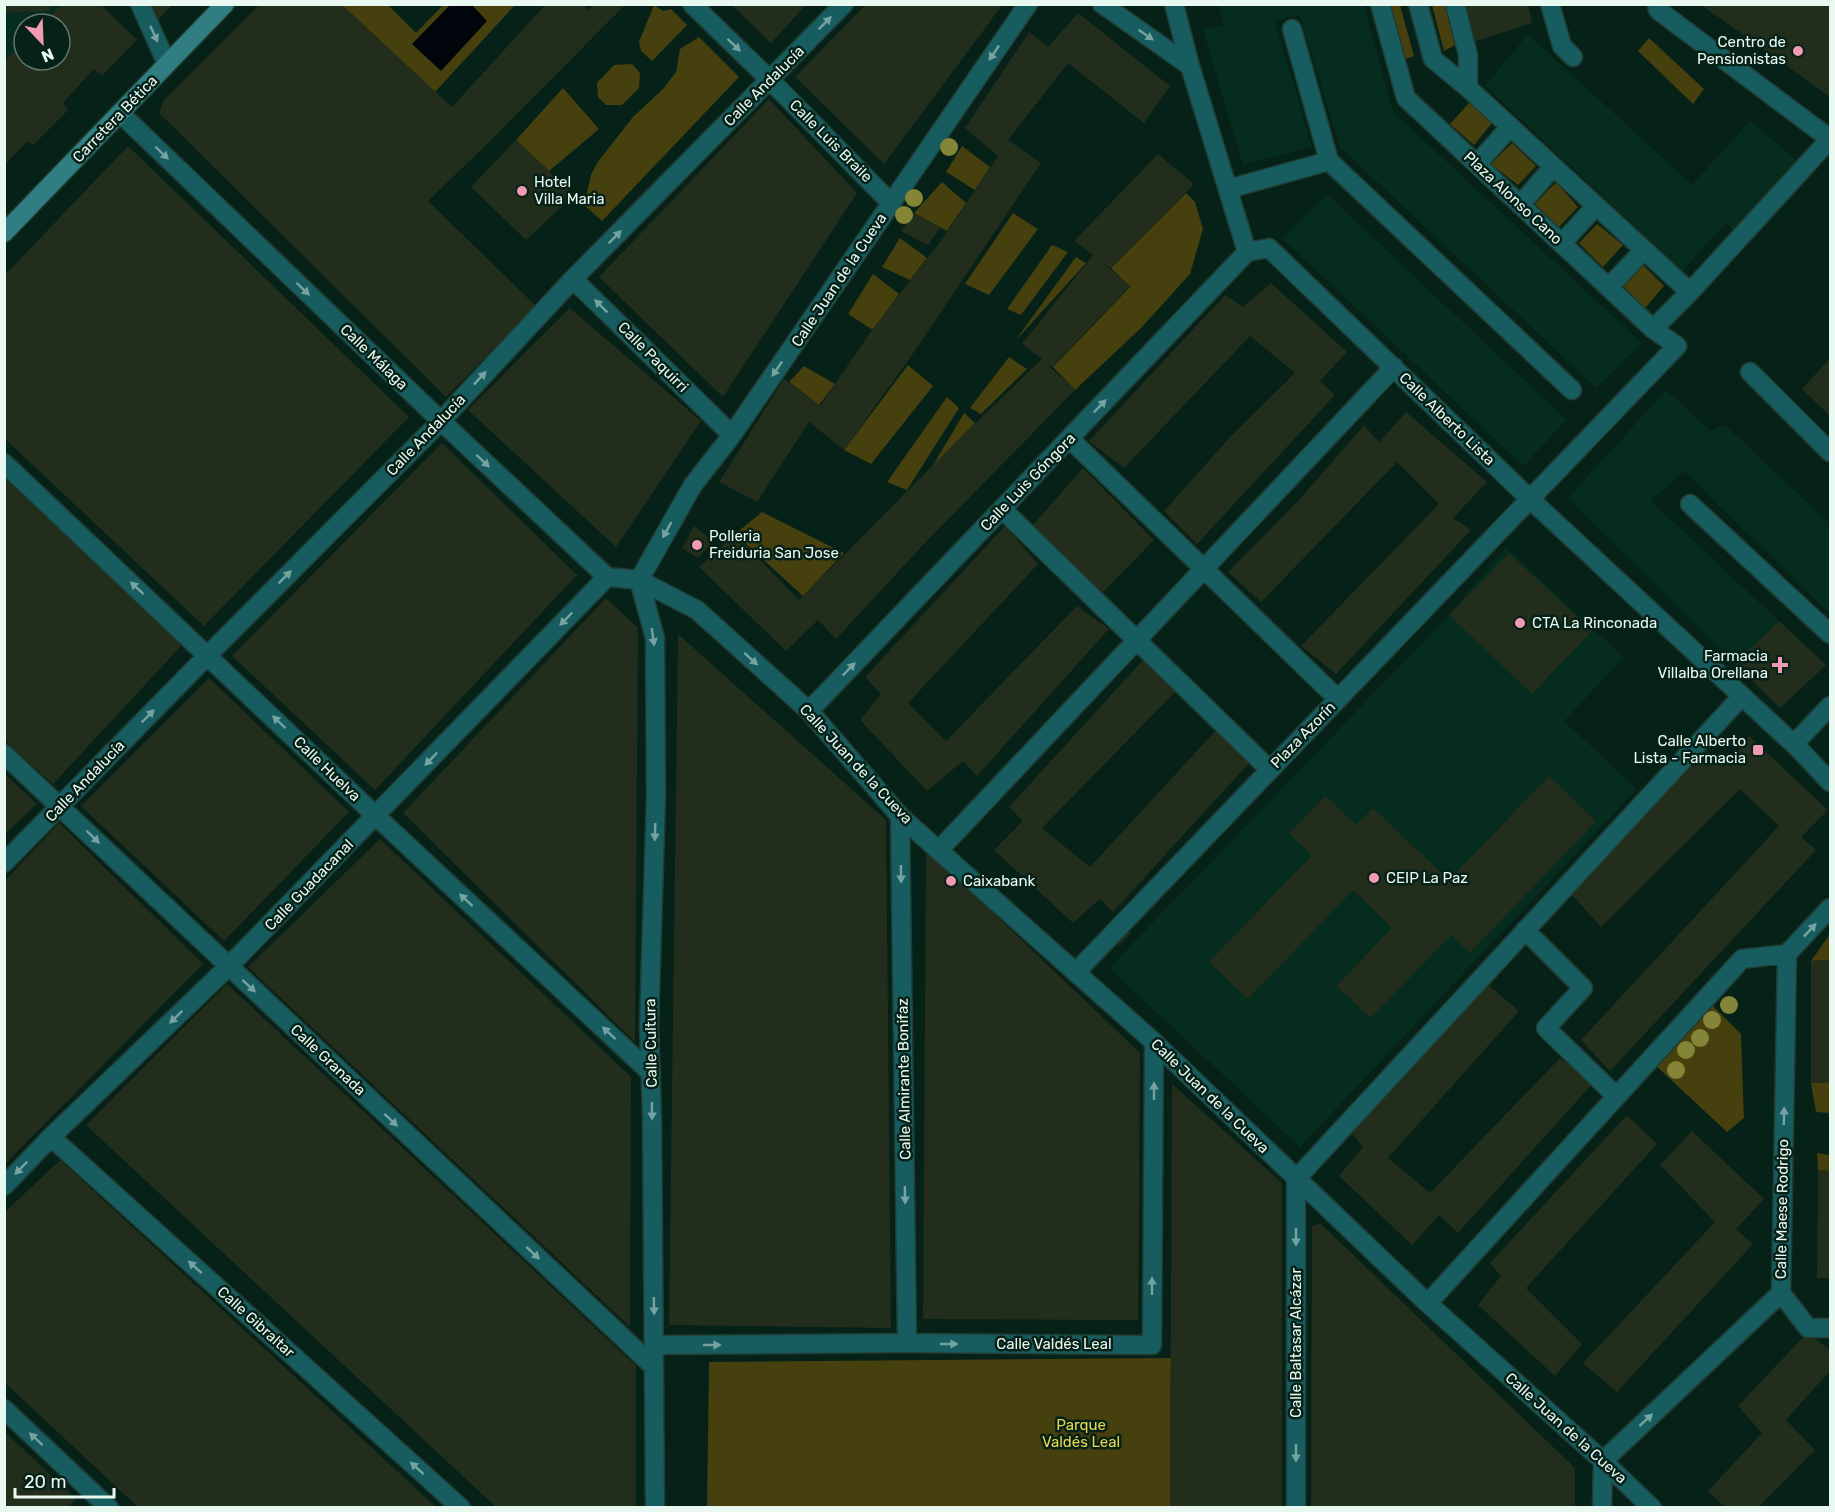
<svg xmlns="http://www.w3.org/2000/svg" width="1835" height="1512" font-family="Rubik,sans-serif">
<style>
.built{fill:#062b1f}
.green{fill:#463f0e}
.water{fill:#00060c}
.building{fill:#222e1b}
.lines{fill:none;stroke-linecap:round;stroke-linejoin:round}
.lane-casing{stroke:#213b32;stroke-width:21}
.street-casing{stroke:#213b32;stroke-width:21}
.secondary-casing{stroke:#213b32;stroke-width:21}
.lane{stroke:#175d60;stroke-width:18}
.street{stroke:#175d60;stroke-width:18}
.secondary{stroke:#307e81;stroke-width:18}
.tree{fill:#848536}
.oneway{fill:#76a3a2}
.poi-dot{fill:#f19ab1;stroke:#062118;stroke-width:2}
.labels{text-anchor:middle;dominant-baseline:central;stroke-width:5;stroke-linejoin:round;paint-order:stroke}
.poi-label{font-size:15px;fill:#e9f9f2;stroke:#062118;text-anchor:start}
.street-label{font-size:15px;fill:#e9f9f2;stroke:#062118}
.park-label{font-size:15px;fill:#ebd74f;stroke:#062118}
</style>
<rect width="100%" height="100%" fill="#062118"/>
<path class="built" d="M 5,5 L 62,5 L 42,24 L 24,24 L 24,42 L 5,62 Z
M 1218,5 L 1364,5 L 1393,112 L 1642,343 L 1596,388 L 1340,147 L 1299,14 L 1275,22 L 1312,147 L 1243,165 L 1203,30 L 1224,25 Z
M 1528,34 L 1692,185 L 1750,121 L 1799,162 L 1735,232 L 1726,223 L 1682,271 L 1485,86 Z
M 1327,194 L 1567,420 L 1523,466 L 1282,238 Z
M 1666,390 L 1711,431 L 1724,424 L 1830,524 L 1830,614 L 1684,471 L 1651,501 L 1826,665 L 1780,708 L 1568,498 Z
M 1506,547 L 1624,658 L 1564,721 L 1637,789 L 1300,1147 L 1109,968 L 1449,615 Z"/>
<path class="green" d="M 342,5 L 388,5 L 416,33 L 443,5 L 515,5 L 435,92 Z
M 654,5 L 663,11 L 671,9 L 687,25 L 652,61 L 641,51 L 639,42 Z
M 1383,5 L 1400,5 L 1414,56 L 1402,60 Z
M 1432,5 L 1449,5 L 1459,43 L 1444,51 Z
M 699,37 L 739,77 L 602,221 L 584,205 L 591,175 L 597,163 L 633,117 L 663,89 L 676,72 L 680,49 Z
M 1649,38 L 1704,89 L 1693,104 L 1638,51 Z
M 632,64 L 640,73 L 639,88 L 622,105 L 606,105 L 598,97 L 597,83 L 614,65 Z
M 563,88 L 599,129 L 549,171 L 516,140 Z
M 1470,102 L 1492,123 L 1474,145 L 1450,124 Z
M 1512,143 L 1536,166 L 1518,185 L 1491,164 Z
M 962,146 L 990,167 L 975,190 L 946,172 Z
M 942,182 L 966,203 L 947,231 L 914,213 Z
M 1556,182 L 1578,207 L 1559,227 L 1535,204 Z
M 1186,193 L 1195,202 L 1203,229 L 1190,274 L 1141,328 L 1075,390 L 1053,367 L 1130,287 L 1111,268 Z
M 1013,213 L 1038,229 L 989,295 L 965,284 Z
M 1597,224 L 1623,245 L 1603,267 L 1579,243 Z
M 900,238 L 927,258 L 910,280 L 882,267 Z
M 1052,245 L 1068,252 L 1021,315 L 1007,309 Z
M 1076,257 L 1086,263 L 1015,341 Z
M 1642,264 L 1664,286 L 1645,308 L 1622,285 Z
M 873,274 L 899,294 L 873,330 L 848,314 Z
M 1009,357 L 1027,369 L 981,414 L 970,408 Z
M 908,365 L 933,386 L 871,464 L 844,450 Z
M 804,366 L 835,384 L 819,405 L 789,382 Z
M 947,397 L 959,408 L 907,490 L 887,482 Z
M 964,413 L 975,423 L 932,467 Z
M 762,512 L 844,553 L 803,596 L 735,534 Z
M 1830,934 L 1830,960 L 1811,961 Z
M 1709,1002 L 1741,1034 L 1744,1118 L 1727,1132 L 1654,1064 Z
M 1830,1082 L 1830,1113 L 1816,1112 L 1811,1083 Z
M 1817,1153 L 1830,1155 L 1830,1171 L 1818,1170 Z
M 1171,1358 L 1170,1507 L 707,1508 L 709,1362 Z"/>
<path class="water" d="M 450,5 L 472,5 L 487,21 L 441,71 L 412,44 Z"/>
<path class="building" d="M 4,4 L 50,4 L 50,11 L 4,13 Z
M 62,4 L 100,4 L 137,40 L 102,76 L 94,69 L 63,103 L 68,110 L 33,145 L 28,141 L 4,165 L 4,62 L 24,42 L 24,60 L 60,60 L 60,24 L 42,24 Z
M 151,4 L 173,4 L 158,20 Z
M 546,4 L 582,4 L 589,10 L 595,4 L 626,4 L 489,142 L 428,201 L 536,306 L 446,397 L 159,113 L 164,100 L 259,5 L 342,5 L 452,107 Z
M 731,4 L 807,4 L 771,43 Z
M 866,4 L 1003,4 L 884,164 L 795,77 Z
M 1464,4 L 1528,4 L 1532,23 L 1473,42 Z
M 1700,4 L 1830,4 L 1830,97 Z
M 1078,13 L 1170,86 L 1144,123 L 1068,63 L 1008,140 L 1041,163 L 914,352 L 844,450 L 809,422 L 757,502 L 719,482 L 784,379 L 820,406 L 872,330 L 943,238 L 998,156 L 965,128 L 1029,32 L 1048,47 Z
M 769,99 L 857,193 L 723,397 L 599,277 Z
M 516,140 L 574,195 L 526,240 L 471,187 Z
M 128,146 L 409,417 L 204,626 L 4,438 L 4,276 Z
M 1158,154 L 1194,184 L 1111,268 L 1102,262 L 1130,286 L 1052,367 L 1044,361 L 1075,390 L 922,546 L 836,639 L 818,620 L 786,651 L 699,567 L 735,534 L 799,600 L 960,438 L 1042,359 L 1022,344 L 1093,255 L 1074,241 Z
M 914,213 L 940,228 L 928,245 L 901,231 Z
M 1271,283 L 1347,352 L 1320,381 L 1335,395 L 1197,544 L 1164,511 L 1231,436 L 1295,373 L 1250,336 L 1124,468 L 1089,441 L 1225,295 L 1243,307 Z
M 570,308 L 701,421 L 616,547 L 468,410 Z
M 1830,358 L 1830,416 L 1802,389 Z
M 1406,412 L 1487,482 L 1453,518 L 1471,530 L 1336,674 L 1301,646 L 1439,504 L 1397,462 L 1261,602 L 1228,572 L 1299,500 L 1364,425 L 1379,442 Z
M 442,443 L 577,575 L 375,790 L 232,656 Z
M 1083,468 L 1154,540 L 1103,592 L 1030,528 Z
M 4,478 L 182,645 L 53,784 L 4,740 Z
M 694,526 L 714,541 L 698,558 L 682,548 Z
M 1005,526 L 1038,564 L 908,703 L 946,741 L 1077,606 L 1109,629 L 977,776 L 963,761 L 927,791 L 860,720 L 881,694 L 865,677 Z
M 1509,553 L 1592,631 L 1532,694 L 1449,615 Z
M 606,598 L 638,628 L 635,1042 L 403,813 Z
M 1779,621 L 1826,665 L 1780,708 L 1735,664 Z
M 678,634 L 886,820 L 891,1328 L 669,1325 Z
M 1143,660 L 1176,691 L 1042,828 L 1090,867 L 1218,728 L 1250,762 L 1113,912 L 1100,899 L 1073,923 L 994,850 L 1023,821 L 1009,807 Z
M 209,678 L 349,812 L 224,941 L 81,806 Z
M 1749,736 L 1828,810 L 1801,837 L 1816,850 L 1610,1071 L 1581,1040 L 1779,826 L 1740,789 L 1601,927 L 1571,894 L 1704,748 L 1725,766 Z
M 4,773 L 37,804 L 4,835 Z
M 1549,776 L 1596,821 L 1470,953 L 1451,935 L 1371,1018 L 1336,986 L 1392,928 L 1353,890 L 1248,999 L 1209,962 L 1312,855 L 1289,833 L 1325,796 L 1356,825 L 1373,808 L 1449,880 Z
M 59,823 L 203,964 L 4,1165 L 4,882 Z
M 380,839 L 631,1077 L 630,1327 L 248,967 Z
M 926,849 L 1140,1053 L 1138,1320 L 923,1319 Z
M 1124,925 L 1131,933 L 1119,945 L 1110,940 Z
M 1830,960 L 1830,1082 L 1811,1083 L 1811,961 Z
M 227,984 L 636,1366 L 636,1508 L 497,1508 L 86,1125 Z
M 1487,984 L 1519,1011 L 1388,1158 L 1430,1193 L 1560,1058 L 1593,1083 L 1458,1233 L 1439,1215 L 1412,1245 L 1339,1176 L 1363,1147 L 1348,1128 Z
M 1172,1084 L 1282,1183 L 1282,1508 L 1170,1508 Z
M 1627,1115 L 1657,1144 L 1526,1288 L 1582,1344 L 1555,1376 L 1478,1305 L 1501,1276 L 1490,1263 Z
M 1692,1131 L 1764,1199 L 1736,1229 L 1753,1244 L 1617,1392 L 1583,1363 L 1715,1222 L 1660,1165 Z
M 60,1160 L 437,1508 L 139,1508 L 4,1382 L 4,1213 Z
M 1818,1170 L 1830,1171 L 1830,1278 L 1817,1278 Z
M 1320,1223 L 1575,1468 L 1575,1508 L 1311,1508 L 1312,1226 Z
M 1807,1333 L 1830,1350 L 1830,1371 L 1786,1420 L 1815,1450 L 1758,1508 L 1726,1508 L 1708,1491 L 1762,1433 L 1738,1406 Z
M 4,1431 L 76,1499 L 68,1508 L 4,1508 Z"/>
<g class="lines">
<g class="lane-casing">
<path id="lane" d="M 1550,4 L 1562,46 L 1573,57
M 1292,29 L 1329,161 L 1572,390
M 1228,189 L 1329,161
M 1530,499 L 1677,346
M 1690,504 L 1830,634
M 1794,744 L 1830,706"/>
</g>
<g class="street-casing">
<path id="street" d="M 140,4 L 167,64
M 692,4 L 770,80 L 891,203
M 1028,4 L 732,435 L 693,485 L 639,580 L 697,610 L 809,711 L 900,816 L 1154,1042 L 1423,1299 L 1603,1461 L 1652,1508
M 1102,4 L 1190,66
M 1174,4 L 1190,66 L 1247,252
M 1380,4 L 1406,98 L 1653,329 L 1690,292 L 1830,139
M 1418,4 L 1433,59 L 1468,88
M 1455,4 L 1468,55 L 1468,88 L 1690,292
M 1657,4 L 1658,10 L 1830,139
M 120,113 L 441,421 L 607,577 L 639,580 L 655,638 L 656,797 L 649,1025 L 652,1118 L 655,1508
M 1477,164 L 1510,127
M 1520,205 L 1553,167
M 1562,243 L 1596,206
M 1247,252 L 1269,248 L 1530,499 L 1799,749 L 1830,782
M 573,279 L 732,435
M 1609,287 L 1644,250
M 1653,329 L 1677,346
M 1750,372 L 1830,452
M 1070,439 L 1338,699
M 4,463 L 376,816 L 651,1073
M 1002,509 L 1270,770
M 809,711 L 1247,252
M 4,754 L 653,1366
M 900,816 L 907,1343
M 939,850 L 1394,367
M 4,863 L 208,655 L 441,421 L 573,279 L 844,4
M 1525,930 L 1583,988 L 1546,1028 L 1616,1096
M 1076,972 L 1530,499
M 51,1137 L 461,1508
M 4,1186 L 51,1137 L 229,966 L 607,577
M 1781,1293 L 1808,1328 L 1830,1328
M 1428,1303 L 1742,959 L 1787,954
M 654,1345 L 907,1343 L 1152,1345 L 1154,1042
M 4,1409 L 109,1508
M 1296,1508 L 1296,1179 L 1742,696
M 1602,1508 L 1603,1461 L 1781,1293 L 1787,954 L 1830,908"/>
</g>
<g class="secondary-casing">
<path id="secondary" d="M 4,233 L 225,4"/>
</g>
<use href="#lane" class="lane"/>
<use href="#street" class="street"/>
<use href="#secondary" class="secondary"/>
</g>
<g class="tree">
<circle cx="949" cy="147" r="9"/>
<circle cx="914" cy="198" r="9"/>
<circle cx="904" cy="215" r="9"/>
<circle cx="1729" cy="1005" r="9"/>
<circle cx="1712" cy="1020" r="9"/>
<circle cx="1700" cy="1038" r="9"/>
<circle cx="1686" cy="1050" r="9"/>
<circle cx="1676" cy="1070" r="9"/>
</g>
<defs><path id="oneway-solid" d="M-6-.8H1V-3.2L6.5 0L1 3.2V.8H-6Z" transform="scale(1.5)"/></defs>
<g class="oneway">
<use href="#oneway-solid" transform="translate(825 23) rotate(-45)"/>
<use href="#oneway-solid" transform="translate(154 34) rotate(65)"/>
<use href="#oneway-solid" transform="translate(1146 35) rotate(35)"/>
<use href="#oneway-solid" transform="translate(734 45) rotate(44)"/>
<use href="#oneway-solid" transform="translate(994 53) rotate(124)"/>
<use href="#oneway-solid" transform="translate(162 153) rotate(44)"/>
<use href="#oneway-solid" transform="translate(615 237) rotate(-45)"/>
<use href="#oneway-solid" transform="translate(303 289) rotate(44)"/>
<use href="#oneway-solid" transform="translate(601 306) rotate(-135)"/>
<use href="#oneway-solid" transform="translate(777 369) rotate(124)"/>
<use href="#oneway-solid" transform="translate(480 378) rotate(-47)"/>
<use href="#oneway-solid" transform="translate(1100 406) rotate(-46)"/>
<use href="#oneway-solid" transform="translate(483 461) rotate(43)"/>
<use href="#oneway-solid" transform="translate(667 530) rotate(119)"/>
<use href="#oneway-solid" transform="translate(285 577) rotate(-45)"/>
<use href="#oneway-solid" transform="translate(137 588) rotate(-137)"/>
<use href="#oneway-solid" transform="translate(566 619) rotate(134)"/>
<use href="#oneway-solid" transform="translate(653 637) rotate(82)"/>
<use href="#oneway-solid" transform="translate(751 659) rotate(42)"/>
<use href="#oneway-solid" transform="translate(849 669) rotate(-46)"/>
<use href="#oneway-solid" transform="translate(148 716) rotate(-46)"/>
<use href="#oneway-solid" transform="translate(279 722) rotate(-136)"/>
<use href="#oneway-solid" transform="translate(431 759) rotate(134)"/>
<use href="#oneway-solid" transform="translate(655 832) rotate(92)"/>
<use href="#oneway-solid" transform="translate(93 837) rotate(44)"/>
<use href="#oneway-solid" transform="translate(901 874) rotate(89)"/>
<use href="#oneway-solid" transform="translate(466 900) rotate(-137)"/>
<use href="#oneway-solid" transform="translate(1810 930) rotate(-47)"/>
<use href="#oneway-solid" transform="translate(249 986) rotate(43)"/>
<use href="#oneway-solid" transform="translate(176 1017) rotate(136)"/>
<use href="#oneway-solid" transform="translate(609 1033) rotate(-137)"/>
<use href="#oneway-solid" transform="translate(1154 1091) rotate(-90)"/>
<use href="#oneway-solid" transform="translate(652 1111) rotate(89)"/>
<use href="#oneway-solid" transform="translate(1784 1116) rotate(-89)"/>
<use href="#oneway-solid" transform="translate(391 1120) rotate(43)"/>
<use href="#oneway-solid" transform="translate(21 1168) rotate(134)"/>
<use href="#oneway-solid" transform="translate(905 1195) rotate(89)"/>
<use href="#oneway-solid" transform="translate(1296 1237) rotate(90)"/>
<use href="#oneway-solid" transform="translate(533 1253) rotate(43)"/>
<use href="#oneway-solid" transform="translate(195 1267) rotate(-138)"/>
<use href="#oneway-solid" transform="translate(1152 1286) rotate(-90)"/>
<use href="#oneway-solid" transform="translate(654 1306) rotate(89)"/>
<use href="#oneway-solid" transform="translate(949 1344)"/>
<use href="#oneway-solid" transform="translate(712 1345)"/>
<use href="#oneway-solid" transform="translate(1646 1420) rotate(-43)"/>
<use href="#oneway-solid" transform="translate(36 1439) rotate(-137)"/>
<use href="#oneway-solid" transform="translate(1296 1453) rotate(90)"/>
<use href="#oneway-solid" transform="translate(417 1468) rotate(-138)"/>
</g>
<g class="poi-dot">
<circle cx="1798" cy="51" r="6"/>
<circle cx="522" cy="191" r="6"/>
<circle cx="697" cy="545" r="6"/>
<circle cx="1520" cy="623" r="6"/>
<path d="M1777 656h6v6h6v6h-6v6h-6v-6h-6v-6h6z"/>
<rect x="1752" y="744" width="12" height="12" rx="3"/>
<circle cx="1374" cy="878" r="6"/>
<circle cx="951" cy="881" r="6"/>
</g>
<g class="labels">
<g class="poi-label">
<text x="1786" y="42" text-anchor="end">Centro de<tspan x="1786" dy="17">Pensionistas</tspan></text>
<text x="534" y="182">Hotel<tspan x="534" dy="17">Villa Maria</tspan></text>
<text x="709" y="536">Polleria<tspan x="709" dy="17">Freiduria San Jose</tspan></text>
<text x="1532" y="623">CTA La Rinconada</text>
<text x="1768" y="656" text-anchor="end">Farmacia<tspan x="1768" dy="17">Villalba Orellana</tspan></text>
<text x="1746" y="741" text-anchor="end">Calle Alberto<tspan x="1746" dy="17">Lista - Farmacia</tspan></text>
<text x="1386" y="878">CEIP La Paz</text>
<text x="963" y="881">Caixabank</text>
</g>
<g class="street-label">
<text transform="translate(764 86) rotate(-45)">Calle Andalucía</text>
<text transform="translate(115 119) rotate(-46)">Carretera Bética</text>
<text transform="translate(831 141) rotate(45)">Calle Luis Braile</text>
<text transform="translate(1513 198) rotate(43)">Plaza Alonso Cano</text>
<text transform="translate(839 280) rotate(-56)">Calle Juan de la Cueva</text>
<text transform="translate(374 357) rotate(44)">Calle Málaga</text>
<text transform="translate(653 357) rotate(45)">Calle Paquirri</text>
<text transform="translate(1447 419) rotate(44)">Calle Alberto Lista</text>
<text transform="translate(426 435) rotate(-46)">Calle Andalucía</text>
<text transform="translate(1028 482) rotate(-46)">Calle Luis Góngora</text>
<text transform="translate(1303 735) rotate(-46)">Plaza Azorín</text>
<text transform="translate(856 764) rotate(47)">Calle Juan de la Cueva</text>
<text transform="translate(327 769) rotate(44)">Calle Huelva</text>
<text transform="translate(85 781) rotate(-46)">Calle Andalucía</text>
<text transform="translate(309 885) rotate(-46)">Calle Guadacanal</text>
<text transform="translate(651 1043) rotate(-91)">Calle Cultura</text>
<text transform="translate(328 1060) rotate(43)">Calle Granada</text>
<text transform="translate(904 1079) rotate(-91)">Calle Almirante Bonifaz</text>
<text transform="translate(1210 1096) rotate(44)">Calle Juan de la Cueva</text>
<text transform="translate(1782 1209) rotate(-89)">Calle Maese Rodrigo</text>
<text transform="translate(256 1322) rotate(42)">Calle Gibraltar</text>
<text transform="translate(1296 1343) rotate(-90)">Calle Baltasar Alcázar</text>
<text x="1054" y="1344">Calle Valdés Leal</text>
<text transform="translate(1566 1428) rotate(42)">Calle Juan de la Cueva</text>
</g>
<g class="park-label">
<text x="1081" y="1425">Parque<tspan x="1081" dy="17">Valdés Leal</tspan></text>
</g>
</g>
<rect width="1835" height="1512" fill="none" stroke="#e9f9f2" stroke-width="12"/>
<g transform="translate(42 42) rotate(157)"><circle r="28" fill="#062118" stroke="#61776f" stroke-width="1.5"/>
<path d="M0-4.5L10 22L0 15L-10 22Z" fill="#f19ab1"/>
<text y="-9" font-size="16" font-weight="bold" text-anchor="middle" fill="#e9f9f2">N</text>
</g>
<path d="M15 1488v9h99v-9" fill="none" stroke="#e9f9f2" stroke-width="3"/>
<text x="24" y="1488" font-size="18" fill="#e9f9f2" stroke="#062118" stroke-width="4.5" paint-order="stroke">20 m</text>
</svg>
